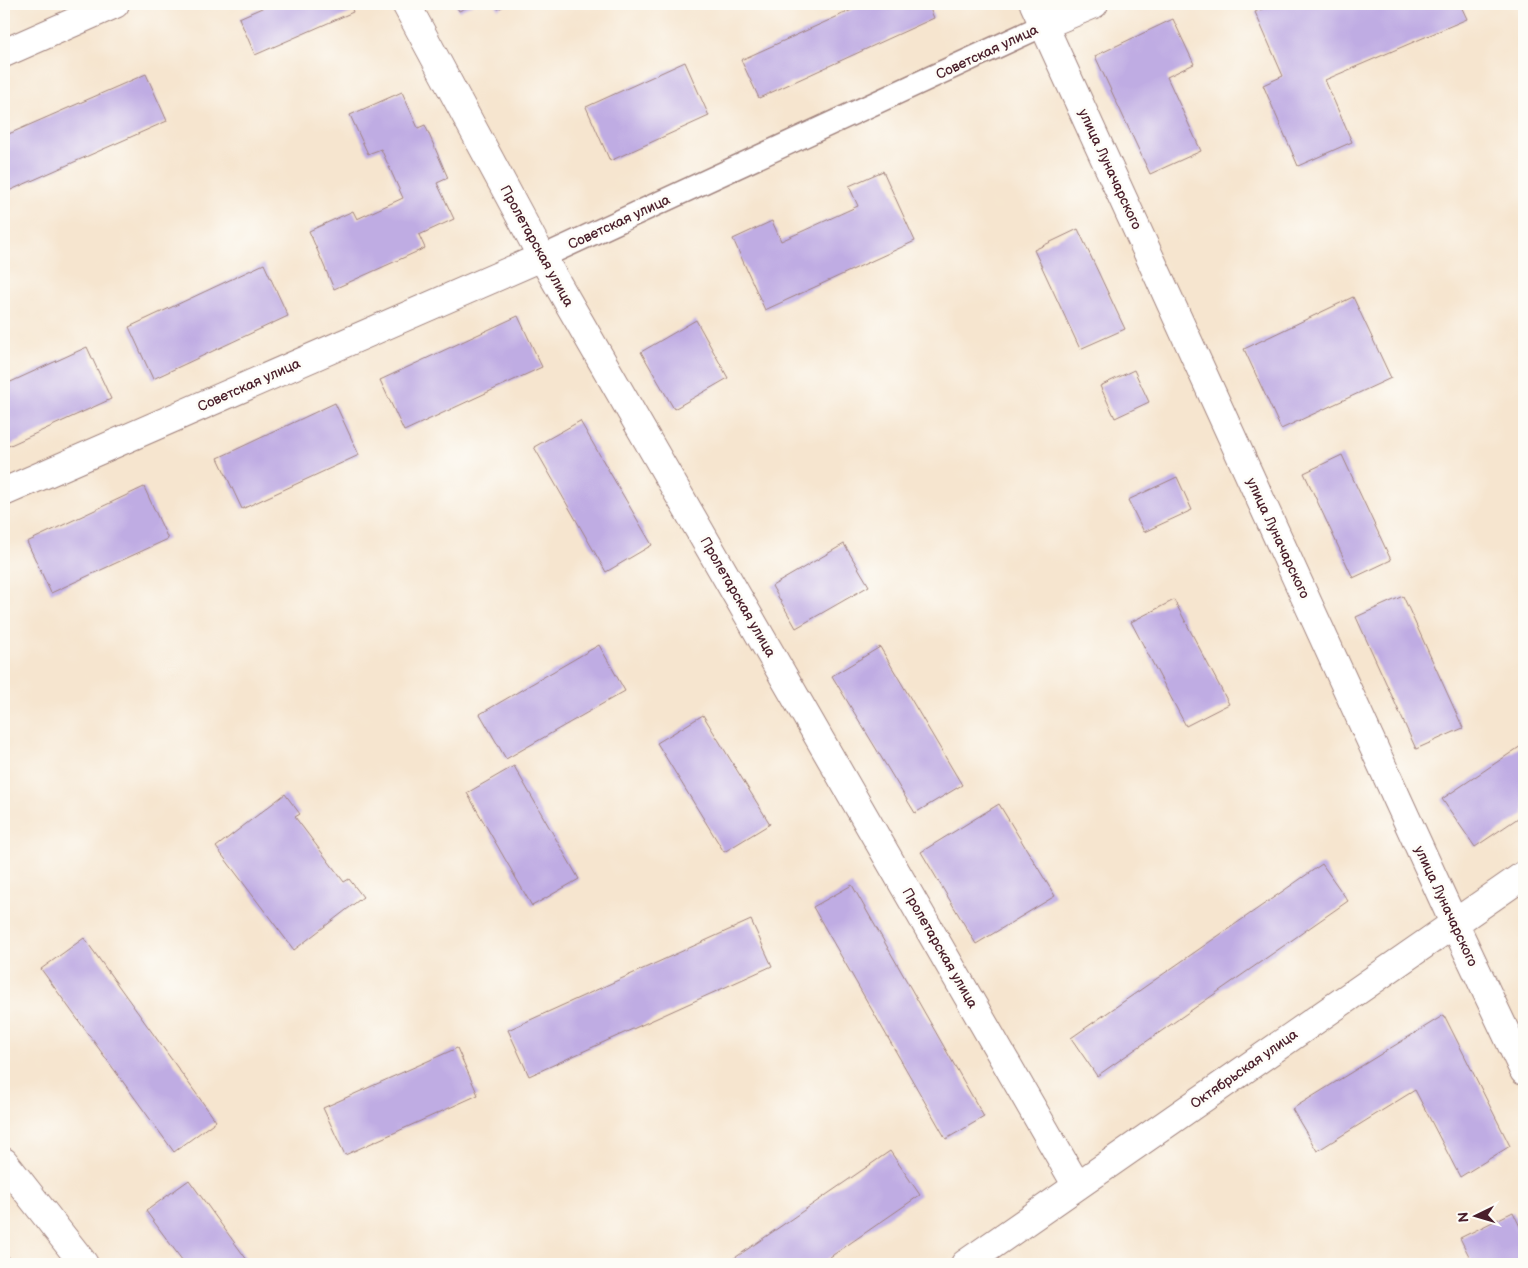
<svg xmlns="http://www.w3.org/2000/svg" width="1528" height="1268" font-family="'Balsamiq Sans',sans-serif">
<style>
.building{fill:#bface3}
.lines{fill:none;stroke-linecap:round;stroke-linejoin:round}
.pedestrian-casing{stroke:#a0827d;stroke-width:25}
.minor-casing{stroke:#a0827d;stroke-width:30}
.pedestrian{stroke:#fff;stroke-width:22}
.minor{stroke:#fff;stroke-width:28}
.labels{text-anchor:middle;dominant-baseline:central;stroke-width:5;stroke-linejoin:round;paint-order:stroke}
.street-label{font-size:14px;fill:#4a1f2b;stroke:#fdfcf7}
</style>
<rect width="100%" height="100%" fill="#fdfcf7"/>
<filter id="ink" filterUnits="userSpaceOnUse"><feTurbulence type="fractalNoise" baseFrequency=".02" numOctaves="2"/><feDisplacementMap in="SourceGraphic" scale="10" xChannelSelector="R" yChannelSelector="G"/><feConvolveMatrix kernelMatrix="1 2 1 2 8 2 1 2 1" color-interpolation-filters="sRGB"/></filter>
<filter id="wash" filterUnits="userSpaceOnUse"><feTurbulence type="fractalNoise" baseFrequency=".0096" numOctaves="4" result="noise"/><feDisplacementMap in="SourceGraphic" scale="20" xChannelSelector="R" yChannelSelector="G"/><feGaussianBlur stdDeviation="1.12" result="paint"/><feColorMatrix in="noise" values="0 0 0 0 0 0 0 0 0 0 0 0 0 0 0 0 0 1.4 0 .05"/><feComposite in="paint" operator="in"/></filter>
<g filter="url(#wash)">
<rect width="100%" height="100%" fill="#f6e5cf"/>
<g id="blocks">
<path class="building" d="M 271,4 L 350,4 L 353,12 L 255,55 L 239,18 Z
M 455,4 L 474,4 L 459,11 Z
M 496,4 L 508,4 L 498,9 Z
M 865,4 L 928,4 L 934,18 L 759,98 L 741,60 Z
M 1274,4 L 1460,4 L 1467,19 L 1325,80 L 1352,142 L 1298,166 L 1263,85 L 1283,76 L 1255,12 Z
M 1173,19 L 1194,64 L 1167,77 L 1201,151 L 1150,174 L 1095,56 Z
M 685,62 L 709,116 L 610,161 L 586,107 Z
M 146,74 L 167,121 L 4,193 L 4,136 Z
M 402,92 L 418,128 L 425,125 L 448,178 L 437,183 L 454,219 L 419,235 L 425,248 L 334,289 L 309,231 L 353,211 L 357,219 L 403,198 L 381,149 L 368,154 L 350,115 Z
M 883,171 L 915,241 L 765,310 L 733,239 L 772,221 L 781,241 L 858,206 L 849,186 Z
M 1078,229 L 1125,329 L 1080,349 L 1034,250 Z
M 264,264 L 288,316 L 153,379 L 129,327 Z
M 1353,297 L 1391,378 L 1281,429 L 1244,349 Z
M 518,316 L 542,367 L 404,431 L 380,380 Z
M 696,320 L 728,378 L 674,409 L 641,352 Z
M 87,347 L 111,399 L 4,448 L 4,385 Z
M 1134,370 L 1149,402 L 1115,418 L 1100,386 Z
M 335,403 L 359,455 L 242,509 L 218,458 Z
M 580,421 L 652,545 L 606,572 L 534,447 Z
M 1342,455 L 1391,560 L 1353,578 L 1304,473 Z
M 1177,477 L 1192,510 L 1144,532 L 1128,500 Z
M 144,487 L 168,539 L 51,593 L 27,542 Z
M 844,544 L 869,586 L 796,628 L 772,586 Z
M 1403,596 L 1463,728 L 1416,749 L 1356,617 Z
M 1174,600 L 1229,704 L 1186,726 L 1131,622 Z
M 599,645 L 625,691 L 506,759 L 480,714 Z
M 880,647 L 962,785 L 915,813 L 832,676 Z
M 703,715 L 770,824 L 724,852 L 657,743 Z
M 1524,744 L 1524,814 L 1475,847 L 1442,799 Z
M 514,766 L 579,879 L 532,906 L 467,793 Z
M 285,794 L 300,814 L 295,817 L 344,882 L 349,879 L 363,897 L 294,950 L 216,847 Z
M 999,804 L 1055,896 L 976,944 L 921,852 Z
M 1322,864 L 1348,901 L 1097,1076 L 1071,1038 Z
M 852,885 L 984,1117 L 946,1139 L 813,907 Z
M 751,920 L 772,966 L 529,1076 L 508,1030 Z
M 84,938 L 216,1121 L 174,1152 L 41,969 Z
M 1444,1015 L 1510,1146 L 1460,1177 L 1415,1090 L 1317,1151 L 1292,1109 Z
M 457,1048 L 478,1095 L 345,1155 L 323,1108 Z
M 890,1151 L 920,1195 L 820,1264 L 726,1264 Z
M 189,1180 L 250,1264 L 185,1264 L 146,1211 Z
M 1513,1212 L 1524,1235 L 1524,1264 L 1473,1264 L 1460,1238 Z
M 4,1251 L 14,1264 L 4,1264 Z"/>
</g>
</g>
<g filter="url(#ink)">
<use href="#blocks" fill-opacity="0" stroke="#a0827d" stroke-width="1"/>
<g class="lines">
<g class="pedestrian-casing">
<path id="pedestrian" d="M 542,257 L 1044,25"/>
</g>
<g class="minor-casing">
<path id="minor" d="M 406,4 L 542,257 L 1077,1186
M 1034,4 L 1454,923 L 1524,1071
M 1044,25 L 1094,4
M 4,53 L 115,4
M 4,492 L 542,257
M 4,1162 L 84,1264
M 965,1264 L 1524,875"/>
</g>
<use href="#pedestrian" class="pedestrian"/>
<use href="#minor" class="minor"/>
</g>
</g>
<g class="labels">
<g class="street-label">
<text transform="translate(987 52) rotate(-25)">Советская улица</text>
<text transform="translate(1110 169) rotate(65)">улица Луначарского</text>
<text transform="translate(619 222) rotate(-25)">Советская улица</text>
<text transform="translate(537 246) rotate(61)">Пролетарская улица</text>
<text transform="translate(249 385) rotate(-24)">Советская улица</text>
<text transform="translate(1278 538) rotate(65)">улица Луначарского</text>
<text transform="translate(738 597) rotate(60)">Пролетарская улица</text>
<text transform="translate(1446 906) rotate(65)">улица Луначарского</text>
<text transform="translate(940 948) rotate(60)">Пролетарская улица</text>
<text transform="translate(1244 1069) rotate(-35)">Октябрьская улица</text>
</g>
</g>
<rect width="1528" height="1268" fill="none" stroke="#fdfcf7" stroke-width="20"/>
<g transform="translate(1476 1216) rotate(265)" stroke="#fdfcf7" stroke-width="4" paint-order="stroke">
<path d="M0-4L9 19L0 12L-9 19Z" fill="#4a1f2b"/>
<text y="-8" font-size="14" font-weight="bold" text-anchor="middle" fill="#4a1f2b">N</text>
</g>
</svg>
